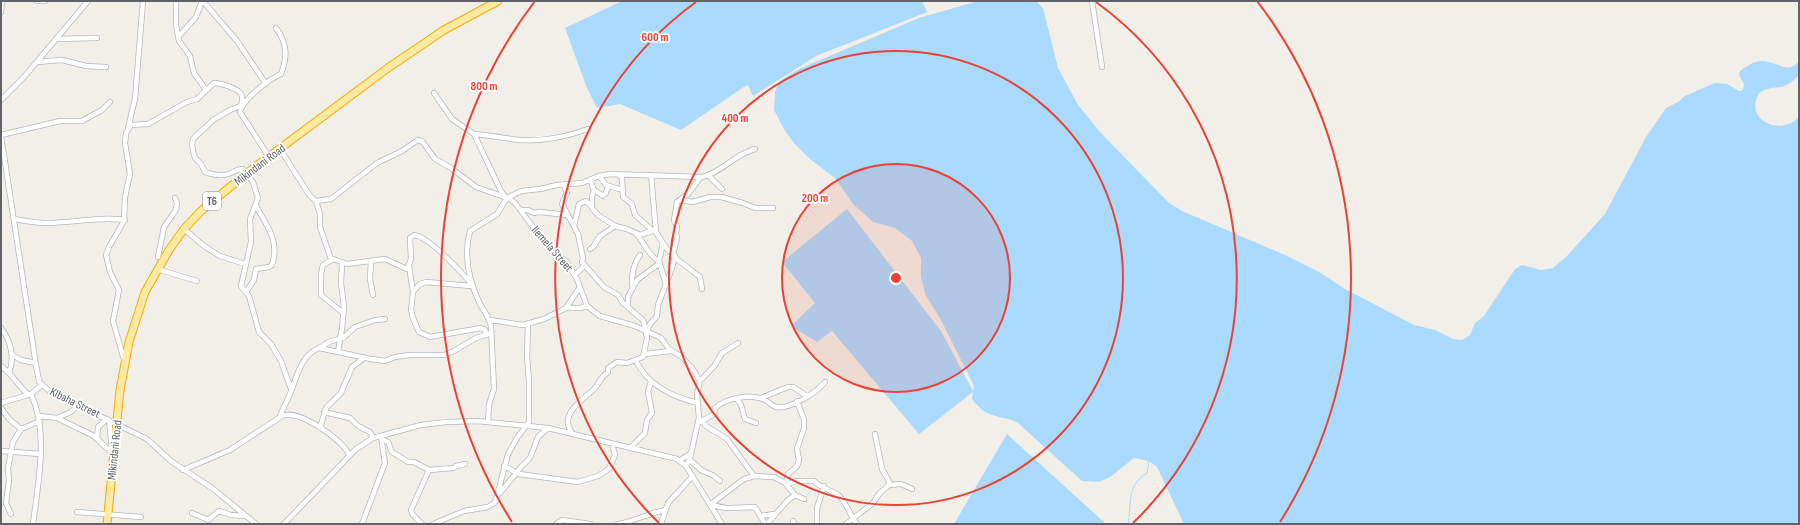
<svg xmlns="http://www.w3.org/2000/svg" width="1800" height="525" font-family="'Sofia Sans Condensed',sans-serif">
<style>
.water{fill:#aadaff}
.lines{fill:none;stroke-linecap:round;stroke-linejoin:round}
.stream{stroke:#aadaff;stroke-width:1}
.minor-casing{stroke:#b5b8bc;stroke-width:6}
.trunk-casing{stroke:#f9ab00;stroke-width:9}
.minor{stroke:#fff;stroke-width:4.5}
.trunk{stroke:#feeaa1;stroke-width:7}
.ring{fill:none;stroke:#ea4335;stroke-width:2}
.labels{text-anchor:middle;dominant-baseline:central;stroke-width:3.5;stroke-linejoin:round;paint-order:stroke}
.shield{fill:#fff;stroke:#8f9295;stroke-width:1}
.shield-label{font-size:11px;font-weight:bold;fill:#5f6368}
.street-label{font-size:12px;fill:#5f6368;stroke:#fff}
.centre{fill:#ea4335;stroke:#fff;stroke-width:2}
.ring-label{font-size:12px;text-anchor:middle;font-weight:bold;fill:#ea4335;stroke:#fff;stroke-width:3.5;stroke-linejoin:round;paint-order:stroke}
</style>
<rect width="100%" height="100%" fill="#f1efe8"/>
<path class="water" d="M 622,1 L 922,1 L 927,12 L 816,56 L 753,96 L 748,85 L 742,88 L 681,130 L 620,104 L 597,108 L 587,88 L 565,28 Z
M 978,1 L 1036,1 L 1043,8 L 1058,68 L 1078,105 L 1100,132 L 1168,202 L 1182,211 L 1285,255 L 1319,272 L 1345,289 L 1414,325 L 1435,330 L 1453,339 L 1462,340 L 1470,335 L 1475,323 L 1484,316 L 1515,269 L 1522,265 L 1541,270 L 1553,268 L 1567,256 L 1605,214 L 1646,137 L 1666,108 L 1678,102 L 1685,96 L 1715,83 L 1727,84 L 1739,91 L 1743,90 L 1744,84 L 1739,75 L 1740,71 C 1747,66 1755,60 1764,61 C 1778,62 1788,75 1799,61 L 1799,75 C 1795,79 1790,84 1784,86 C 1777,88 1762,88 1758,95 C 1745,122 1782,136 1799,117 L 1799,524 L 1184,524 L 1157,467 L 1149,461 L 1134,458 L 1110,477 L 1099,482 L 1082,481 L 1018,423 C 1008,417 997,418 987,413 C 981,410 976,404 972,399 L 973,392 L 919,434 L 832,331 L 817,342 L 791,326 L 815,303 L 782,262 L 847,209 L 941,331 L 973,391 L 974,386 L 941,320 L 925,294 L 921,277 L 921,258 L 912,241 L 895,228 L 873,222 L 853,204 L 835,178 L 810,159 L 795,144 L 785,131 L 774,110 L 775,92 L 780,81 L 799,69 L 919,18 Z
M 1007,434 L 1106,524 L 954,524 Z"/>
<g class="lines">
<path class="stream" d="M 1128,524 C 1132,503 1126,486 1147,473 L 1149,461"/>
<g class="minor-casing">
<path id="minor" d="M 37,1 L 45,1
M 176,1 L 176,25 L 179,41 L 190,56 L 194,73 L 206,90
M 203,1 L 237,41 L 266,84
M 1092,1 L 1102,67
M 1,12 L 2,1
M 179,36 L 196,17 L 202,1
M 56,39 L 97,38
M 37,62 L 62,60 L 86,66 L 106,67
M 434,93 L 452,119 L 474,134 L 501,191 L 506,198
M 1,100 L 24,77 L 88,1
M 240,106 L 228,111 L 213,120 L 193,139 L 192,144 L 193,151 L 195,158 L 201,164 L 205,172 C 213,175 222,177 231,173 C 235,171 237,169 243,169 L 253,182 L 258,198 L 250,219 L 251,242 L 241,286 L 249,296 L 259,332 L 271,344 L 281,361 L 291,389
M 128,128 L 135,99 L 143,1
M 474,134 C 486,135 499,137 511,139 C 538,143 563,138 588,129
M 1,135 L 60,121 L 82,121 L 102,110 L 110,102
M 1,136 L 36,365 L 39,381 L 50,392 L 147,439 L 171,461 L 212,488 L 256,524
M 280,149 L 310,196 L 316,201 L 331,199 L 377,163 L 402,151 L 418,140 L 422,141 L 435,159 L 451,168 L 476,187 L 510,199 L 515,203 L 552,252 L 566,261 L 577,279 L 587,306 L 600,316 L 635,326 L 661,338 L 669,349 L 682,357 L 692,368 L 700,381 L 697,394 L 699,418 L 690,458 L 686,466
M 269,157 L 240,112 C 243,99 269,79 281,74 C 288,56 287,43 276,28
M 619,175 L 622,178 L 623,197 L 632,204 L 635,215 L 653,231
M 651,175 L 656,232 L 666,248 L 678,260 L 700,277 L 702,289
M 599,176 L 606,185 L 619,189
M 709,176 L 722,189
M 591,179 C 593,194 595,189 603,196 L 606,193 L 608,186
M 564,185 L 567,193 L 562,204 L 578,234 L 583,258 L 582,262 L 604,287 L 618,295 L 623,303 L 643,320 L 647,338 L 643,357 L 627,363 L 617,362 L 608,368 L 608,372 C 599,378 600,383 594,389 C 583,400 558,414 572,433
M 594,190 L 592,197 L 592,208 L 598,215 L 615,226
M 680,200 L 693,202 L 710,197 L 721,197 L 743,203 L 755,208 L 773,208
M 316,201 L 320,214 L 320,227 L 331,259
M 521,210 L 528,210 L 534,213 L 540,212 L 567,215
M 14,219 C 25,221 36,223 47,223 C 73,223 99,216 125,220
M 574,226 L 579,204 L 586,201 L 591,206
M 184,229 L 204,246 L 220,256 L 245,264
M 663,243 L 659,261 L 666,285
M 590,249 L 593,247 L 600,236 L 615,226 L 627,229 L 640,235 L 655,230
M 673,254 L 677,238 L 676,233 L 677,227 L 674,220 L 677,202 L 688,194 L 701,177
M 158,257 L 164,227 L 176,210 L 177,203 L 175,198
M 371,261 L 370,279 L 373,295
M 409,266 L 413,292 L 411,310 L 413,318 L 419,332 L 430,337 L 481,328 L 485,330 L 487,335
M 157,269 L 197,281
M 575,275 L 584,266
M 633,288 C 630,278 634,263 640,255
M 246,292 L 254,280 L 256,269 L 269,267 L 272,265 C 280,241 267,226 256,206
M 413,292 L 420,284 L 426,282 L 471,286
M 628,306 L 628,297 L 637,280 L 660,263 C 646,253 646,244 636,234
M 566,308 L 580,287
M 342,312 L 321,295 L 321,274 L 323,265 L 333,259 L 347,264 L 385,259 L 407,269 L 411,259 L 410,238 L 414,235 C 428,236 460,271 470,282
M 490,320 L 523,325 L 544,319 L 566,308 L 580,308 L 587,306
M 1,328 C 11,341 15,358 9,373
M 647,331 L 650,324 L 657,316 L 658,305 L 672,268 L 675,256
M 319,348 L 329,342 L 344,337 L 355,327 L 375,320 L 385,319
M 338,352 L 342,328 L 344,307 L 341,283 L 342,263
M 645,354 L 671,351
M 12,355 L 21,360 L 35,363
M 124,360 L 113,321 L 119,290 L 110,272 L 106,255 L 109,247 L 124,221 L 125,197 L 130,174 L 125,143 L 126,133 L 131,125 L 148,124 L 187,102 L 197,99 L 214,83 C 220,83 241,89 242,96 C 243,100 241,104 241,108
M 636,361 C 647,384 672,397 698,403
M 1,366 L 9,373 L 28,395
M 700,381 L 715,365 L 722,353 L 738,343
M 31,394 C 49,432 38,483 33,524
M 761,398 L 788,387 L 793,387 L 807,396
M 737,399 L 741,405 L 745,419 L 756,423
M 1,403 L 31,394 L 42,385
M 1,408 L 9,419 L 21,429
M 324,412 L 350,418 L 358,426 L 370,432 L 373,438
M 39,416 L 57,418 L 94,436 L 114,455
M 280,417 C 282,409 287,402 290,394 C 297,377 300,356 319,348 L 371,359 L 385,361 L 395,357 L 410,355 L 444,355 L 454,351 L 476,338 L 491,333
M 57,418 L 71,412 L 78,405
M 109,420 L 112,449
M 702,421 L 706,426 L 727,439 L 754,476 L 774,477 L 787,484 L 797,481 L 814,481 C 820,488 830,489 838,495 C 846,501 850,516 857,524
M 488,422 L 489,404 L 494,389 L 491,326 C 489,317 484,311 480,304 C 469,281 463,256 470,231 L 497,214 L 507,198 L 521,191 L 540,189 L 557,185 L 582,183 L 599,176 L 610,174 L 702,177 C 721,173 735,154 755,149
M 700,422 L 714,414 L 715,408 C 726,398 749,394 763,399 C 768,401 771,405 776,407 C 790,410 817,392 825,382
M 320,428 L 326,408 L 341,393 L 352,367 L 364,358
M 875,434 L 882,469 L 891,485
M 97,439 L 98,427 L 107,419
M 381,439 L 388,442 L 392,452 L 408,462 L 414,462 L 429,470 L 454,468 L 456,466 L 465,464
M 630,448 L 645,433 L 647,420 L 652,413 L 648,391 L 651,382
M 1,451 L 40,454
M 689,459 L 701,470 L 714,476 L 720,481
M 679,461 L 691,453
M 504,466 L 519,474 L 578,482 L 598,476 L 609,469 L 615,455 L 612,444
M 183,470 L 230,450 L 282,416 C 297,408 344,440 349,455
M 786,484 L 788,474 L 797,466 L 799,460 L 797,449 L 804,428 L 804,420 L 797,401
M 786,484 L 795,495 L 804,499
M 500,493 L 521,467 L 530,458 L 538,437 L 548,428
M 709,503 C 724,511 738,507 755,507 L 765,524
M 711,504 L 744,479 L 755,476
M 77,512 L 141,517
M 192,513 L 208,520 L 219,511 L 231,515 L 245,516
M 11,514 L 6,503 L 9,480 L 8,468 L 13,442 L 21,429 L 40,421
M 761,516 L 774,514
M 793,521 L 794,524
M 284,524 L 356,449 L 373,438 L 421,425 L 446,422 L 477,421 L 548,428 L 677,459 L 686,466 L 722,524
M 362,524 L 385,463 L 381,437
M 422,524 L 413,515 L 411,510 L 429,470
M 433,524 L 464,511 L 488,507 L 494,503 L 496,500 L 508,454 L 517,438 L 529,422 L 529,381 L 527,357 L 528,324
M 556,524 L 562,520 L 590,524
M 618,524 C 635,521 649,513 666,510
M 661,524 L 668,503 L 692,477
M 767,524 L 788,500 L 795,495
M 817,524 L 817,508 L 824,486
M 846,524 L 873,503 L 879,494 L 889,485 L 901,484 L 912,489"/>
</g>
<g class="trunk-casing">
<path id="trunk" d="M 107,524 L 120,390 L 129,342 L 145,292 L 169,250 L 184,229 L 201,211 L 247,173 L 388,68 L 444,30 L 498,1"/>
</g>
<use href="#minor" class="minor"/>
<use href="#trunk" class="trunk"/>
</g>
<circle cx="896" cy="278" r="114" fill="#ea4335" fill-opacity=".12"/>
<g class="ring">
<circle cx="896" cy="278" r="114"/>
<circle cx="896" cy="278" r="227"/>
<path d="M659 523A341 341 0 0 1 696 2M1096 2A341 341 0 0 1 1133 523"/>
<path d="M512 522A455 455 0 0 1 535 1M1257 1A455 455 0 0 1 1280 522"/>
</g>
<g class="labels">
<rect class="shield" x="203" y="192" width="18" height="18" rx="3"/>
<g class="shield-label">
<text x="212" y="201">T6</text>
</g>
<g class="street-label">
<text transform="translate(260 165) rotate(-37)">Mikindani Road</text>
<text transform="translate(552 249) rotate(49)">Ilemela Street</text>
<text transform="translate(75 403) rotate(26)">KIbaha Street</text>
<text transform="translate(115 450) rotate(-84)">Mikindani Road</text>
</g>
</g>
<circle cx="896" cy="278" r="6" class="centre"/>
<g class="ring-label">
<text x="655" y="41">600 m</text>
<text x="484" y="90">800 m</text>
<text x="735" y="122">400 m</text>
<text x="815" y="202">200 m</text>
</g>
<rect width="1800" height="525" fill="none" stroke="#5f6368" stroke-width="4"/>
</svg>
